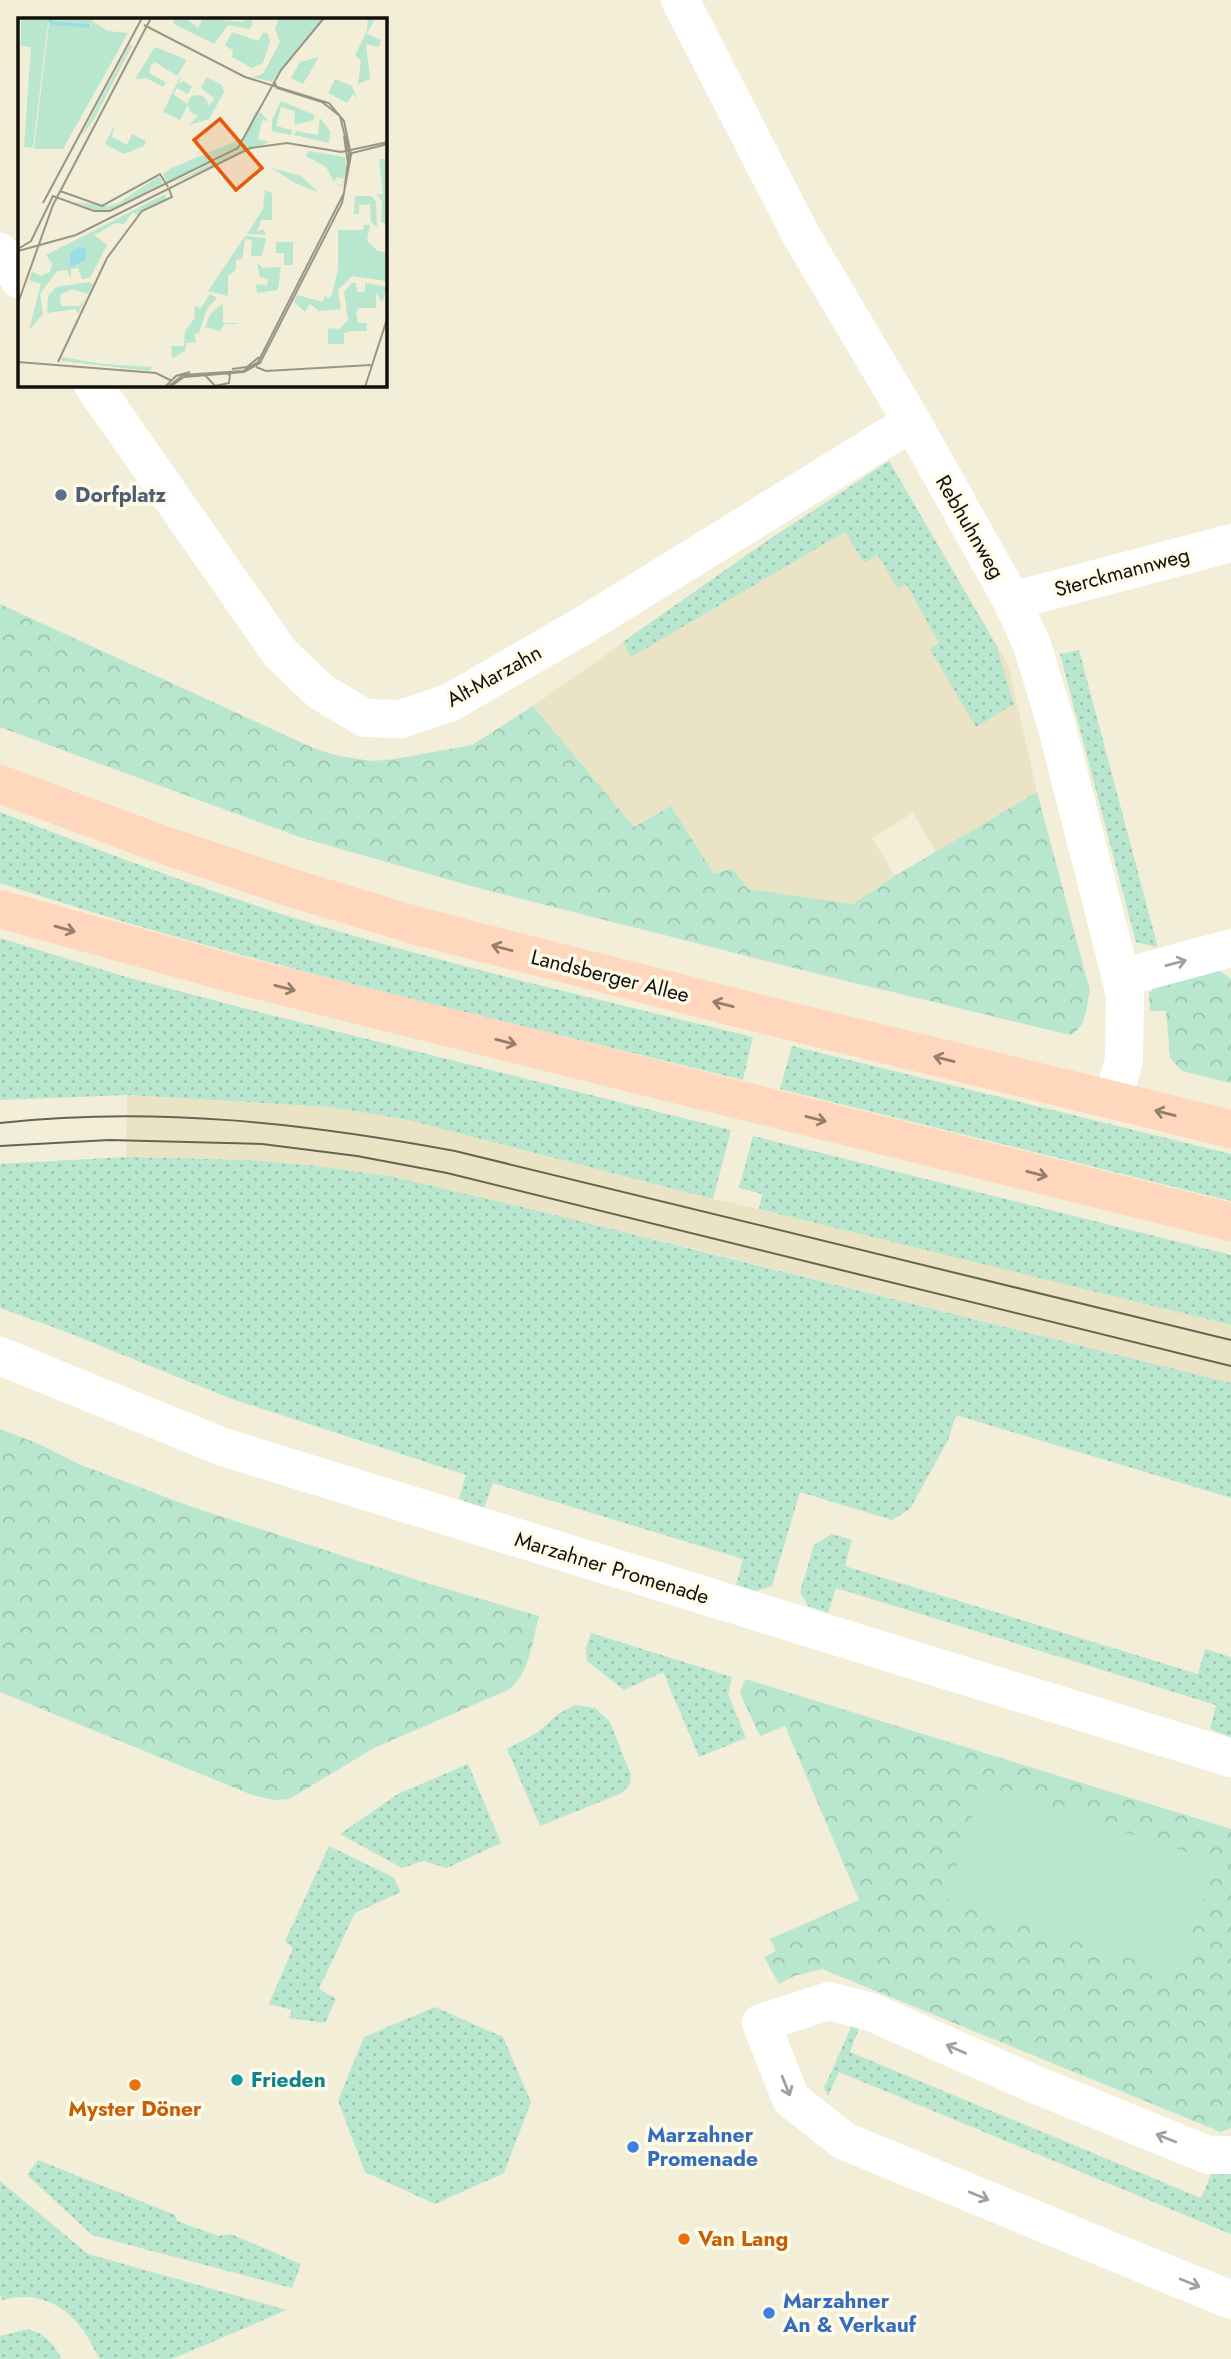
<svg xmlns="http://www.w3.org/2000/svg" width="1231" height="2359" font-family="Jost,sans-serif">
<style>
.built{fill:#eae3c6}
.grass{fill:url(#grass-dots)}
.forest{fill:url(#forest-crowns)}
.pitch{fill:#b9e6cf}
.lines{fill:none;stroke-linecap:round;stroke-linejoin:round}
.minor{stroke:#fff;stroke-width:38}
.primary{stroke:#fed7bd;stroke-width:38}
.tram{stroke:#666356;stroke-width:2}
.oneway{stroke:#947e6c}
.oneway2{stroke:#a1a09d}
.service-dot{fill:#5c6f8a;stroke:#fffbe9;stroke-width:2.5}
.culture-dot{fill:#0f9aa8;stroke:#fffbe9;stroke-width:2.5}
.food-dot{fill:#e8710a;stroke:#fffbe9;stroke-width:2.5}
.shop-dot{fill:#3f7fe0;stroke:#fffbe9;stroke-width:2.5}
.labels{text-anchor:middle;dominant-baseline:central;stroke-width:7;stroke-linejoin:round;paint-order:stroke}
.service-label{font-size:21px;font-weight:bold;fill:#4e5e75;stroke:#fffbe9;text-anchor:start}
.street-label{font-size:21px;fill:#131109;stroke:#fffbe9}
.culture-label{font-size:21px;font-weight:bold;fill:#0d838f;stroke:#fffbe9;text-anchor:start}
.food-label{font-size:21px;font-weight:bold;fill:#c56008;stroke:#fffbe9}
.shop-label{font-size:21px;font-weight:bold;fill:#366cbe;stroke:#fffbe9;text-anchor:start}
.inset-river{fill:none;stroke:#9adce8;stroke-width:3.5}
.inset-road{fill:none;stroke:#999685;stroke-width:2}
.view{fill:#e8590c;fill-opacity:0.15;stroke:#e8590c;stroke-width:3.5}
.inset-edge{fill:none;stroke:#131109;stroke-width:3.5}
</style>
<defs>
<pattern id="grass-dots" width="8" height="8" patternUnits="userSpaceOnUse" patternTransform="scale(1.75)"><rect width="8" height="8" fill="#b9e6cf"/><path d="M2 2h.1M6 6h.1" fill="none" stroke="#9ec4b0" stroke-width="1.8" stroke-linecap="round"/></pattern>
<pattern id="forest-crowns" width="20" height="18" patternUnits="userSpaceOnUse" patternTransform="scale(1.75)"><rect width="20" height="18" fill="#b9e6cf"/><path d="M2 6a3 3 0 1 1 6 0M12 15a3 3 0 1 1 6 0" fill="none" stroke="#9ec4b0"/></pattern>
</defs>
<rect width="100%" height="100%" fill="#f3eed7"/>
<path class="built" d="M 889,461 L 1008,664 L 1037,792 L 936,852 L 913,813 L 872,838 L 895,876 L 853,904 L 748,889 L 732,868 L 714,874 L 671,806 L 635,828 L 533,706 L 761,545 Z
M 127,1095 L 331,1107 L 408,1120 L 713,1199 L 834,1226 L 1231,1325 L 1231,1383 L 699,1250 L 394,1177 L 319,1166 L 249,1160 L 126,1157 Z"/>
<path class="grass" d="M 889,461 L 996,645 L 1014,704 L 976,727 L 930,649 L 939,643 L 906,584 L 898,589 L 878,555 L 864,563 L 845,532 L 631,657 L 623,642 L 761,545 Z
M 1079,650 L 1157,944 L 1156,947 L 1136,942 L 1060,654 Z
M 0,812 C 102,852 205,890 310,923 C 456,967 605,1001 753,1037 L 743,1080 C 494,1018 243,963 0,883 Z
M 0,938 L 126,977 L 239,1007 L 731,1130 L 713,1199 L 408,1120 L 331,1107 L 127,1095 L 0,1100 Z
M 792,1046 L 1231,1154 L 1231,1201 L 780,1089 Z
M 753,1136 L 1231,1255 L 1231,1325 L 759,1209 L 762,1194 L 739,1188 Z
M 126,1157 L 249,1160 L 319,1166 L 394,1177 L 535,1210 L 1231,1383 L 1231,1498 L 956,1415 L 948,1440 L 910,1509 L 892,1520 L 800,1492 L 772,1586 L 756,1591 L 736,1585 L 743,1559 L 493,1483 L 484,1508 L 459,1499 L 466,1475 L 232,1399 L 64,1331 L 0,1308 L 0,1164 Z
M 832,1534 L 852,1540 L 845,1566 L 1198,1674 L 1205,1649 L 1231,1657 L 1231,1737 L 1210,1729 L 1216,1705 L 836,1588 L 828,1613 L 808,1606 L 800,1592 L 814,1545 Z
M 591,1633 L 732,1677 L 728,1694 L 746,1738 L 699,1757 L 663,1672 L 624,1690 L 587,1661 L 586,1648 Z
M 575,1705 L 595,1708 L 610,1722 L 631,1775 L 630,1784 L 622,1793 L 540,1826 L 507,1749 L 538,1732 L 558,1714 Z
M 468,1764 L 501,1843 L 447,1868 L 423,1861 L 402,1868 L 340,1834 L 398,1794 Z
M 329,1846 L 393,1877 L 401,1892 L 355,1913 L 319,1989 L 336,1999 L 325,2023 L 289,2018 L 292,2010 L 269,2004 L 293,1948 L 285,1941 Z
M 435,2007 L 503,2037 L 531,2102 L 504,2173 L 435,2204 L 365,2172 L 338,2101 L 364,2037 Z
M 852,2025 L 860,2026 L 850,2052 L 1201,2198 L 1212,2172 L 1231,2170 L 1231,2234 L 839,2072 L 828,2096 L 824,2088 Z
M 38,2160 L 175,2215 L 177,2221 L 218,2236 L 231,2234 L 301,2264 L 292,2288 L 92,2235 L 27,2175 Z
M 0,2181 L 88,2254 L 287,2310 L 172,2359 L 99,2359 C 81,2317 50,2287 2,2300 L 0,2295 Z
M 28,2329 C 45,2334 54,2343 61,2359 L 0,2359 L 0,2336 Z"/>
<path class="forest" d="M 0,604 L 313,748 L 339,756 L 372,761 L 395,759 L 472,745 L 533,706 L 634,827 L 671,806 L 714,874 L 732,868 L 748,889 L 853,904 L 895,876 L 1037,792 L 1090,991 C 1086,1008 1087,1027 1070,1035 L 814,973 L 471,886 L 302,838 L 0,727 Z
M 1207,962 L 1231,979 L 1231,1083 L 1182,1071 L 1170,1058 L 1166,1011 L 1150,1011 L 1149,993 L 1172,970 Z
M 0,1429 L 39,1444 L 81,1465 L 192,1507 L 420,1581 L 539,1616 C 532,1641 530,1674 508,1690 L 374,1748 L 289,1799 L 274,1800 L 252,1795 L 0,1692 Z
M 745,1679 L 1231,1829 L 1231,2128 L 1221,2132 L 822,1969 L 794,1976 L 779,1984 L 764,1957 L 776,1951 L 770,1939 L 859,1900 L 785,1726 L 760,1736 L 740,1693 Z"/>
<path class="pitch" d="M 983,1785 L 1216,1862 L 1178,1974 L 946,1898 Z"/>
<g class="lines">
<path class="minor" d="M 680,0 L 801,235 L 912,422 L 1012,601 L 1032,645 L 1056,724 L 1121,978 L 1125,998 L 1124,1059 L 1113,1100
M 0,252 L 19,279
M 93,385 L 280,653 L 321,692 L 365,718 L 401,719 L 451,702 L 586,624 L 912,422
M 1012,601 L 1231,543
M 1121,978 L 1231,948
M 0,1356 L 223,1447 L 1231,1758
M 1231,2155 L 1208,2155 L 1034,2084 L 871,2012 L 829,2001 L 761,2023 L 791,2099 L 844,2141 L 1231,2300"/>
<path class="primary" d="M 0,784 L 161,844 L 292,888 L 421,927 L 773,1017 L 1231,1129
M 0,909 L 245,977 L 1231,1222"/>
<path class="tram" d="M 0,1123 C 153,1106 305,1123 455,1151 L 1231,1340
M 0,1146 L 109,1140 L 262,1144 L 357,1156 L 447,1173 L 1231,1366"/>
</g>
<defs><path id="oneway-shaft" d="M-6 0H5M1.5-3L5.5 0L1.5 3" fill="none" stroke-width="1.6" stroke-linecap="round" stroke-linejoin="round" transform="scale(1.75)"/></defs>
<g class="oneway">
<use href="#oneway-shaft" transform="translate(65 929) rotate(16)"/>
<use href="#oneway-shaft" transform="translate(502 948) rotate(-165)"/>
<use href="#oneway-shaft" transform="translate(285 988) rotate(14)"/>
<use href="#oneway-shaft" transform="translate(723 1004) rotate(-166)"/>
<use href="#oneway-shaft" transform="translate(506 1042) rotate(14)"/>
<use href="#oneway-shaft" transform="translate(944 1059) rotate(-166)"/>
<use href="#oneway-shaft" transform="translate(1165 1113) rotate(-166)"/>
<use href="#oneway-shaft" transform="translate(816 1119) rotate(14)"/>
<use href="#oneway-shaft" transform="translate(1037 1174) rotate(14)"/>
</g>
<g class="oneway2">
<use href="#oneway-shaft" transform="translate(1176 963) rotate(-15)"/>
<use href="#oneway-shaft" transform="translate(956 2049) rotate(-156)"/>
<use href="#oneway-shaft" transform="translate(786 2086) rotate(68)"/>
<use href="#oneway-shaft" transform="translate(1166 2138) rotate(-158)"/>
<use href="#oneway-shaft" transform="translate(979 2196) rotate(22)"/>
<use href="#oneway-shaft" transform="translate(1190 2283) rotate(22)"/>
</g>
<circle class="service-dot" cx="61" cy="495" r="7"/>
<circle class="culture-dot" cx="237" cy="2080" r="7"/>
<g class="food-dot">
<circle cx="135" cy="2085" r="7"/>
<circle cx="684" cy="2239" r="7"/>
</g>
<g class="shop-dot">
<circle cx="633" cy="2147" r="7"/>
<circle cx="769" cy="2313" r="7"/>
</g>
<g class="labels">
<g class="service-label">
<text x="75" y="495">Dorfplatz</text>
</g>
<g class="street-label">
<text transform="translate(970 527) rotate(60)">Rebhuhnweg</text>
<text transform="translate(1122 572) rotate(-15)">Sterckmannweg</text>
<text transform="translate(494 676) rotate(-29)">Alt-Marzahn</text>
<text transform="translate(610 976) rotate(14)">Landsberger Allee</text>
<text transform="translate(612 1568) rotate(17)">Marzahner Promenade</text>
</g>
<g class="culture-label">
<text x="251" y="2080">Frieden</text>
</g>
<g class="food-label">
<text x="135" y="2109">Myster Döner</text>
<text x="698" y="2239" text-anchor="start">Van Lang</text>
</g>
<g class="shop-label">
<text x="647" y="2135">Marzahner<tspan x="647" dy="24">Promenade</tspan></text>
<text x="783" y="2301">Marzahner<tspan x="783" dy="24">An &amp; Verkauf</tspan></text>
</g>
</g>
<g transform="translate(18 18)">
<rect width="369" height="369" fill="#f3eed7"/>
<path d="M 238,92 L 240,93 L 233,112 L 223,126 L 217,131 L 149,164 L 145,156 L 154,150 L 225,120 ZM 242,94 L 250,103 L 244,102 L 240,121 L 251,124 L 153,166 L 222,130 ZM 290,133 L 327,139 L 328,151 L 325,168 L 319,166 L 318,165 L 324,167 L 326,161 L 319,159 L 316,164 L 308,149 L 288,138 ZM 253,150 L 283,158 L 300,174 L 279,166 ZM 141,158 L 145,165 L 95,191 L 85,193 L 77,192 L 58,184 L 91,188 L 83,192 L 101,184 L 93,190 ZM 43,339 L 85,346 L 134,349 L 132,353 L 44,343 Z" fill="#b9e6cf"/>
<path d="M 3,0 L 76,0 L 70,11 L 30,5 L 15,130 L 6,129 L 13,29 L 3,28 ZM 155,0 L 168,0 L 180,10 L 185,0 L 224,4 L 232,0 L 235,5 L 232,11 L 210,7 L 196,26 L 156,6 ZM 261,0 L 305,0 L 254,64 L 234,59 L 245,56 L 262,24 L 257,11 ZM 345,0 L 357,0 L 349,16 L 363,22 L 361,29 L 348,26 L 352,61 L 340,66 L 343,43 L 337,37 L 349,13 L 350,3 ZM 214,14 L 240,23 L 246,14 L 250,16 L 252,24 L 245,45 L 234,50 L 214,39 L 215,32 L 207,28 ZM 112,26 L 114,28 L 75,103 L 62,120 ZM 137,29 L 169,42 L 159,58 L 137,44 L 133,47 L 131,55 L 148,64 L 145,69 L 128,60 L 117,61 ZM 301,39 L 285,66 L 273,60 L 282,44 ZM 163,57 L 161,66 L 165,63 L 174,68 L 170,76 L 159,70 L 155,76 L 169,86 L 177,73 L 162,102 L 145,94 ZM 189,59 L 204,67 L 206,74 L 191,101 L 171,107 L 197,81 L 183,70 ZM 317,61 L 334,68 L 339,81 L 335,76 L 329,85 L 310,75 ZM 263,83 L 297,97 L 295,102 L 276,107 L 277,93 L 263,89 L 258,108 L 274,112 L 273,117 L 254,113 L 254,102 ZM 302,100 L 312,113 L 311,125 L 276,117 L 278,113 L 300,117 ZM 97,106 L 94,119 L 109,127 L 114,116 L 128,123 L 126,128 L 106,136 L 87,126 ZM 361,141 L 369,141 L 369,205 L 363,205 L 364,183 L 358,176 L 365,176 ZM 247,172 L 254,175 L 254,202 L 243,202 L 239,214 L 245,211 L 248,217 L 229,216 L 245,191 ZM 147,176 L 148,181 L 119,197 L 115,194 L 106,206 L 98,205 L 76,217 L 89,227 L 72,260 L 64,261 L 60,250 L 53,251 L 53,261 L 49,252 L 39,253 L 22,276 L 25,296 L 11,312 L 23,266 L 11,262 L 14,254 L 23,258 L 32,254 L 34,245 L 28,237 ZM 337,178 L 353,178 L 358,184 L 359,209 L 353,204 L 352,186 L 341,187 L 341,196 L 336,196 ZM 346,207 L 352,207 L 349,223 L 360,233 L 369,234 L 369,263 L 334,258 L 320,272 L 323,291 L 301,293 L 292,286 L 287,294 L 276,284 L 279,277 L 305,284 L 307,277 L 310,281 L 314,277 L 320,251 L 320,212 L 345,212 ZM 227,218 L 248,220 L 244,238 L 233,238 L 234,222 L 227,221 L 224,241 L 218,242 L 218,252 L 210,258 L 210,278 L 190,273 ZM 258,224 L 275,224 L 275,247 L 266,247 L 266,235 L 258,235 ZM 239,245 L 245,250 L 263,249 L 260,272 L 239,275 L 238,266 L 249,267 L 250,261 L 242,259 ZM 71,264 L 75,266 L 70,276 L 54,271 L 42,277 L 43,288 L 62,288 L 69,277 L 60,296 L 58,291 L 29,295 L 30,278 L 38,269 ZM 334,265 L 338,265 L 339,274 L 347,274 L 347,265 L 369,269 L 364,284 L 358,274 L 358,290 L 341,290 L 338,295 L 340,305 L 349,305 L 349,313 L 333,313 L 326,315 L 326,326 L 310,326 L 310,310 L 322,311 L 330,302 L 326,274 ZM 192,276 L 199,280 L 189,291 L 181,315 L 176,316 L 178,324 L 168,325 L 167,333 L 154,340 L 153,328 L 166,328 L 167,313 L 177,300 L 176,288 L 183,290 ZM 205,285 L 205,305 L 219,305 L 218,306 L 206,306 L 202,313 L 187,309 L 192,296 Z" fill="#b9e6cf"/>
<path d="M 74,3 L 90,13 L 110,15 L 45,131 L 16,131 L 31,5 L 72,10 Z" fill="#b9e6cf"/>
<path d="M170 87a10 10 0 1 1 20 0a10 10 0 1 1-20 0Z" fill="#b9e6cf"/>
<path d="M 62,229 L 68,231 L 68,242 L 52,249 L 52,235 Z" fill="#9adce8"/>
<path class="inset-river" d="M 31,0 L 34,5 L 72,8"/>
<path class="inset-road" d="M 126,7 L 227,59 L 311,85 L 326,103 L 333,137 L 324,185 L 242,345 L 226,354 L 166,359 L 152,369M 326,118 L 330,146M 331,141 L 334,135 L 370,126M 42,173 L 84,188 L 142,156 L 150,169M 25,185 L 124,0M 0,231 L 13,223 L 35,178 L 76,193 L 92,193 L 220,130 L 263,52 L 306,0M 0,233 L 58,217 L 232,130 L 269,125 L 323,134 L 370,124M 0,285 L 35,187 L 133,0M 0,344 L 138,355 L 154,363M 40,344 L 89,240 L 124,193 L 154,179 L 151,171M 238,349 L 248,353 L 353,347M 214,351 L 229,349 L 241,339M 185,355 L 197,368 L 211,365 L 212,357 L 206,354M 147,369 L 158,358 L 172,354M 150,369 L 165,357 L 225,353 L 240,344 L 326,175 L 331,135 L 322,98 L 304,84 L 259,70 L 256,63M 347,369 L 370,298"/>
<path class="view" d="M 202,101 L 244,150 L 218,172 L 176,122 Z"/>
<rect width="369" height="369" class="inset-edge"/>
</g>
</svg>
